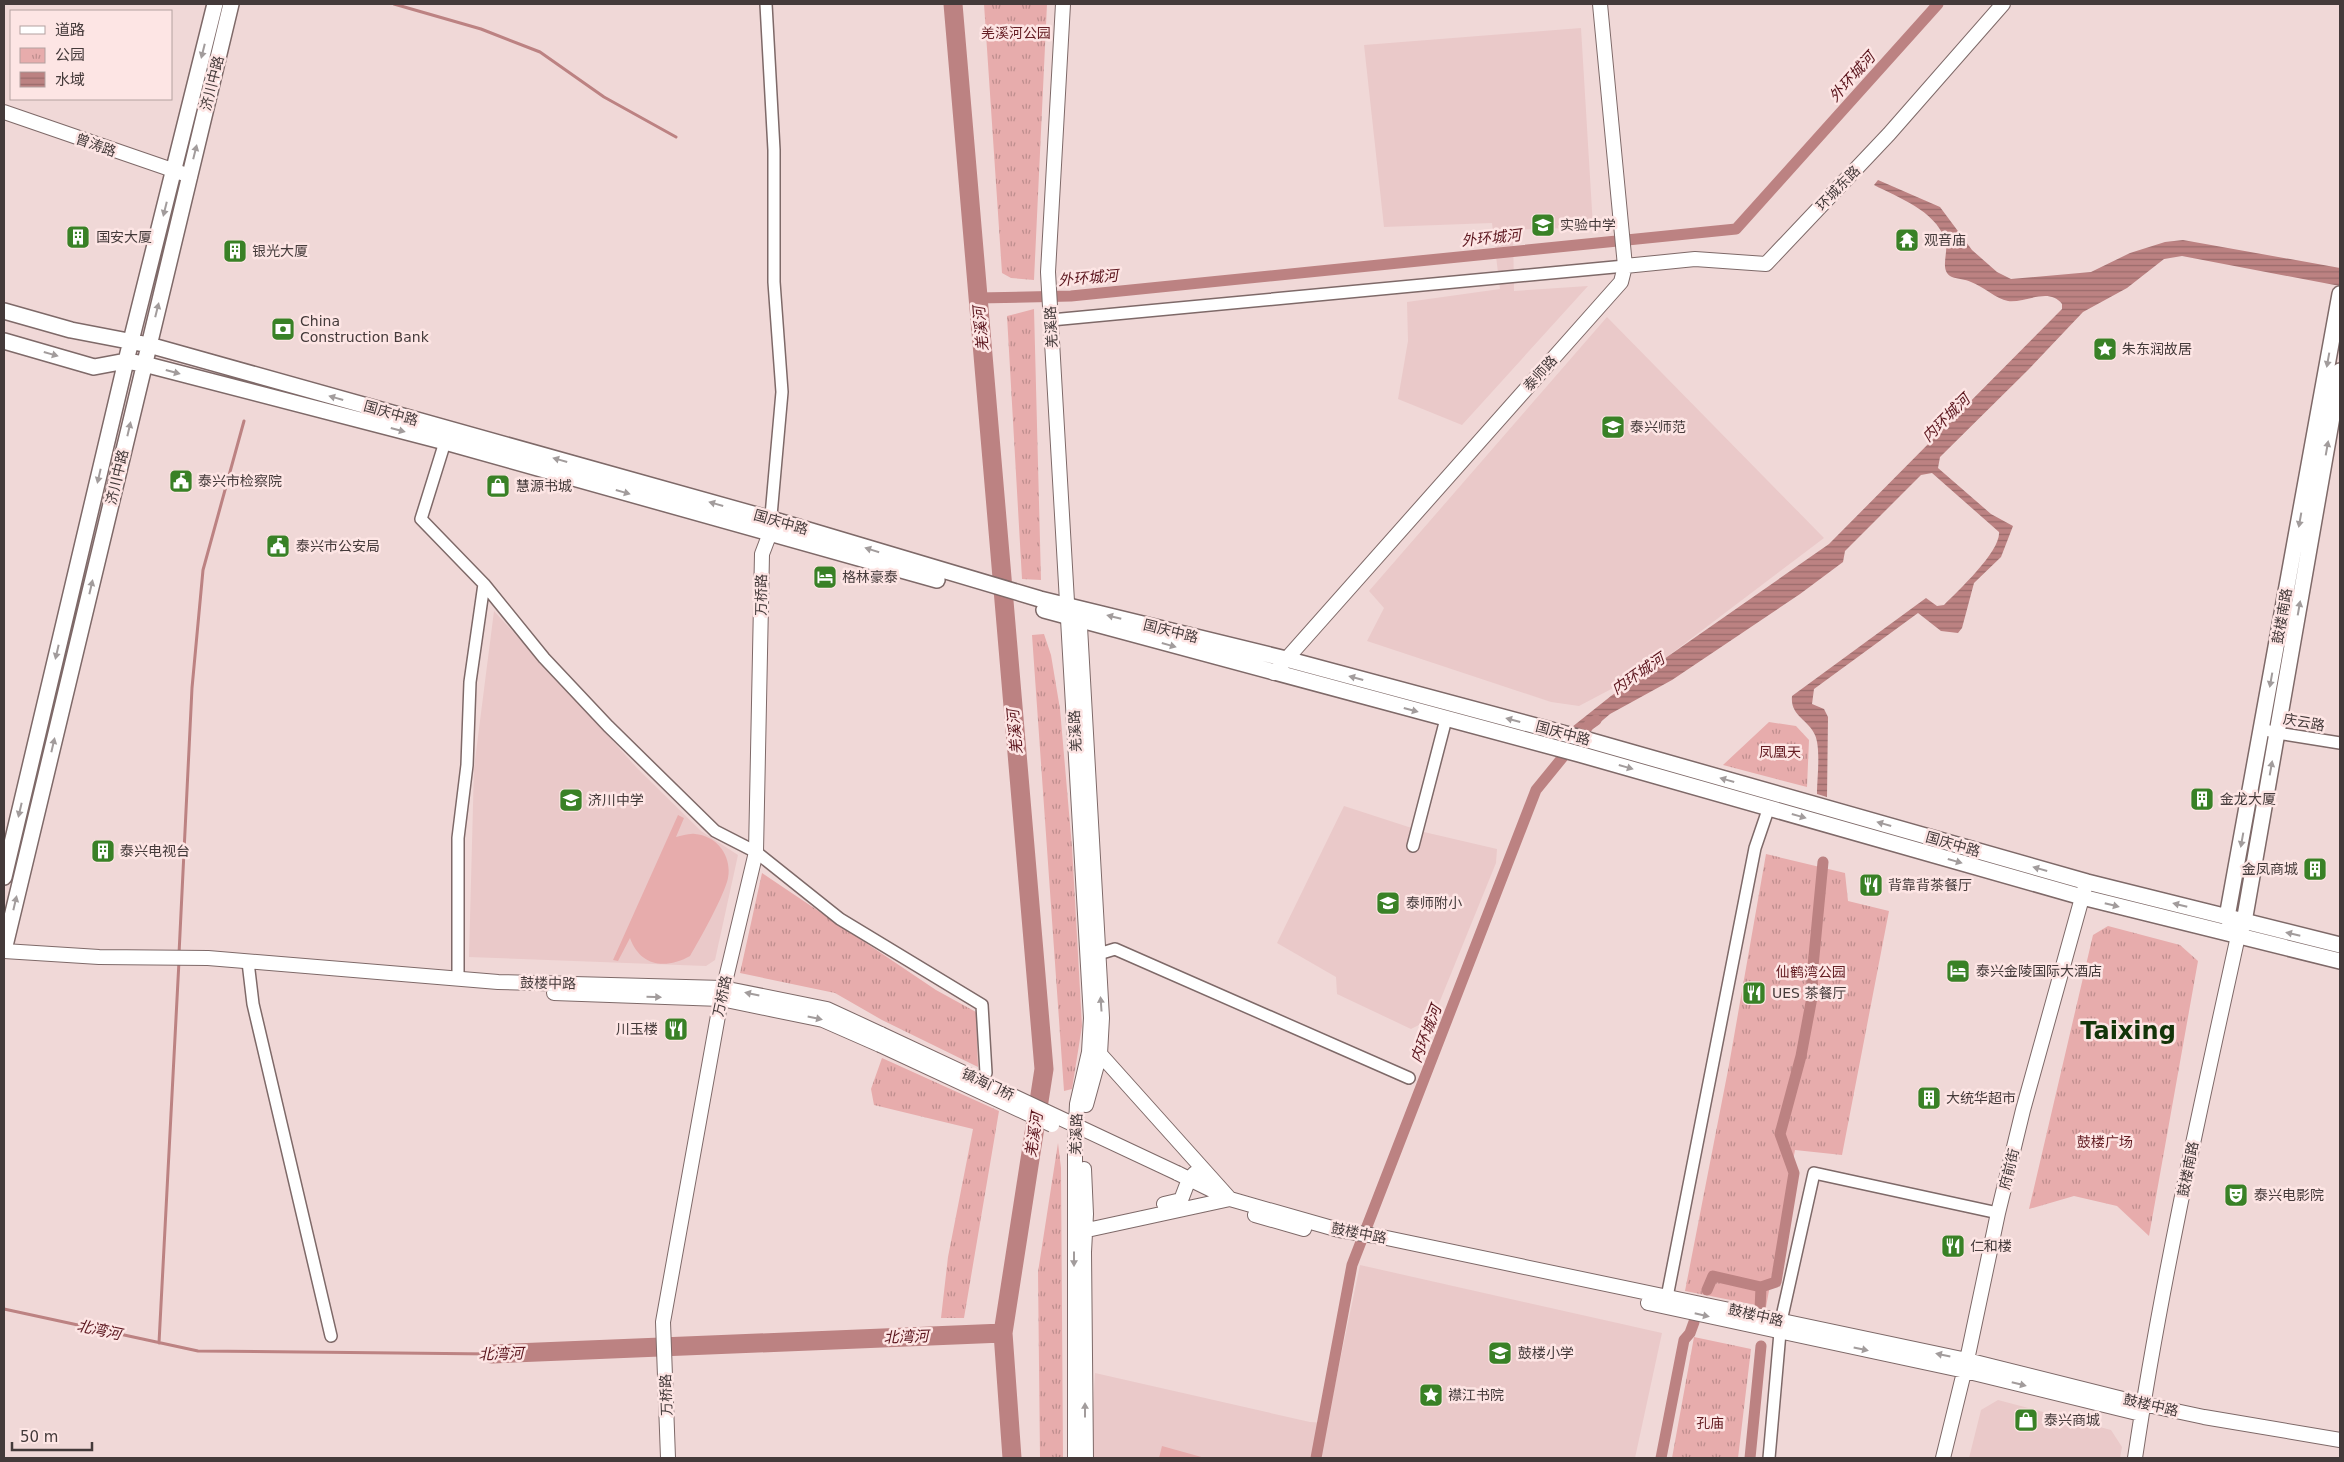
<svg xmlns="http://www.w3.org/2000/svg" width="2344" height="1462" font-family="'DejaVu Sans','Noto Sans SC',sans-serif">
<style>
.built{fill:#eac9c9}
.grass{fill:#e7acac}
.park{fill:url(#park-tufts)}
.water{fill:url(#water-rules)}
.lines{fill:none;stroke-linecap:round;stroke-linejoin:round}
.stream{stroke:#bc8282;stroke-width:3}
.canal{stroke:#bc8282;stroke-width:11}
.river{stroke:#bc8282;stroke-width:19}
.minor-casing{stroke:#7e6968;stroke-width:14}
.tertiary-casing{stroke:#7e6968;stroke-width:16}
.secondary-casing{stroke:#7e6968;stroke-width:18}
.minor{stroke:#fff;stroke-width:11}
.tertiary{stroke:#fff;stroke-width:14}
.secondary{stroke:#fff;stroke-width:15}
.tertiary-bridge-casing{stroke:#7e6968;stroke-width:16;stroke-linecap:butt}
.tertiary-bridge{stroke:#fff;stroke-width:14}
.oneway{fill:#a29c9c}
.labels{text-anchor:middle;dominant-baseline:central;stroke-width:5;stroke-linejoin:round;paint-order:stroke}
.park-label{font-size:14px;fill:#641d23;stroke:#fde5e4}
.street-label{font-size:14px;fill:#443a3a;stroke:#fde5e4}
.poi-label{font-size:14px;fill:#443a3a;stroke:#fde5e4;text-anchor:start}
.water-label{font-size:15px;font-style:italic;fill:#5b141c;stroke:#fde5e4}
.town-label{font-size:24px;font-weight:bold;fill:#133509;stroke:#fde5e4}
</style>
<defs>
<pattern id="park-tufts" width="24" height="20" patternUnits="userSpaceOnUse" patternTransform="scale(1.25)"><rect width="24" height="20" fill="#e7acac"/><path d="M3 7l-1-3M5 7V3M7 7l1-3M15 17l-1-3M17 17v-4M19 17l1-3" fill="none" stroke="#bd8d8d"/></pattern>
<pattern id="water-rules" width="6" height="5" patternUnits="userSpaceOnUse" patternTransform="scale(1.25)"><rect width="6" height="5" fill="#bc8282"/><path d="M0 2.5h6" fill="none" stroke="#9a6b6b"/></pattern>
</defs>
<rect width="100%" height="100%" fill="#f0d8d7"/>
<path class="built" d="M 1581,28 L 1593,227 L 1513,230 L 1514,291 L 1588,286 L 1462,425 L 1398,399 L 1408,341 L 1407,302 L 1500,289 L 1492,223 L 1384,227 L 1364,45 Z
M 1607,317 L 1824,538 L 1655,666 L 1579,706 L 1551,702 L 1367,641 L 1384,608 L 1369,591 Z
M 494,611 L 638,769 L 701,831 L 738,855 L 715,960 L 706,966 L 469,957 L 474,768 Z
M 1344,806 L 1424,832 L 1497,849 L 1496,863 L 1433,1018 L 1411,1029 L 1337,994 L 1336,977 L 1277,943 Z
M 1360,1265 L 1662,1333 L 1635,1458 L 1090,1458 L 1095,1373 L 1310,1422 L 1327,1423 Z
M 1998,1400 L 2111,1430 L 2122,1447 L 2120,1458 L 1969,1458 L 1981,1410 Z"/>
<path class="grass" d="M 678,815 L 684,818 L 676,837 C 682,836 689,833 695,834 C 718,836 732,857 728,878 C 725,894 699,941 690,956 C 665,970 640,966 630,938 L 618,961 L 613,960 Z
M 1162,1446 L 1205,1458 L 1159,1458 Z"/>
<path class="park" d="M 984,4 L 1047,4 L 1034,280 L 1011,278 L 1002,273 Z
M 1034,309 L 1041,580 L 1022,579 L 1007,316 Z
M 1044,634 L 1051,655 L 1060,709 L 1072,847 L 1082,1026 L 1072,1089 L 1064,1091 L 1032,635 Z
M 1769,722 L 1796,726 L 1809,740 L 1807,787 L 1723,765 Z
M 1766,854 L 1845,873 L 1848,901 L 1889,911 L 1842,1155 L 1795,1150 L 1766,1307 L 1685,1291 L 1729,1065 Z
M 762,873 L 936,990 L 976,1012 L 978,1067 L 882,1020 L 835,993 L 740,973 Z
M 2108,926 L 2180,945 L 2198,961 L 2149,1236 L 2117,1206 L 2074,1196 L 2029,1209 L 2093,935 Z
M 882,1058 L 999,1111 L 964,1318 L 941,1318 L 948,1257 L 973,1129 L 874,1105 L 871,1089 Z
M 1058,1143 L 1061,1168 L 1063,1458 L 1040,1458 L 1038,1272 Z
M 1694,1337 L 1751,1349 L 1738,1458 L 1672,1458 Z"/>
<path class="water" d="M 1878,180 L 1940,207 L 1972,250 L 1997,272 L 2011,279 L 2091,272 L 2130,253 L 2165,242 L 2183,240 L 2340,268 L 2340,286 L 2182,256 L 2164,259 L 2127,288 L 2083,312 L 2028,370 L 1940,457 L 1938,468 L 1991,514 L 2013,526 L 2001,557 L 1974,583 L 1962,628 L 1958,633 L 1941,631 L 1918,613 L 1814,689 L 1812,704 L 1824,709 L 1828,717 L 1827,797 L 1817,794 C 1817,778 1821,749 1815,735 C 1808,719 1790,716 1792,696 L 1926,598 L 1937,606 L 1944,605 C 1958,591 2001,551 1999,532 L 1932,473 L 1921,475 L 1845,551 L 1843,562 L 1800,594 L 1672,680 L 1610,714 L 1590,731 L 1572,727 L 1611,696 L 1829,544 L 2062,309 L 2062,304 C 2049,287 2026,303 2008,301 C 1996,299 1983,286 1971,282 C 1965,279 1958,279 1952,277 C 1938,271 1950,251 1945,239 C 1934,210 1899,198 1874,185 Z"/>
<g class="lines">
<path class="stream" d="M 394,4 L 481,29 L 540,52 L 604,97 L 676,137
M 179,954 L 192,688 L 203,570 L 244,421
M 4,1309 L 198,1351 L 492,1354
M 159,1343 L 179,961"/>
<path class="canal" d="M 978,298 L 1071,296 L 1736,229 L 1938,4
M 1707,1290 L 1713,1276 L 1761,1287 L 1776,1282 L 1794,1173 L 1780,1134 L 1801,1056 L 1813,992 L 1812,977 L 1823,862
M 1760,1310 L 1761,1287
M 1316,1458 L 1352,1265 L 1536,790 L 1589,725 L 1596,720
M 1661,1458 L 1684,1340 L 1690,1333 L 1694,1322
M 1750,1458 L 1761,1346"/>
<path class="river" d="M 953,4 L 1044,1069 L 1003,1333 L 1012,1458
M 492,1354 L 1003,1333"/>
<g class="minor-casing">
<path id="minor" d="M 766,4 L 774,150 L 774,282 L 782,392 L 770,527
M 1051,320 L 1625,266
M 445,442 L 421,519 L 484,584 L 544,658 L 608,726 L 715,831 L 756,852 L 840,919 L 982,1005 L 986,1073
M 2262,729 L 2277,733 L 2340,743
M 1413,846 L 1446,719
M 1092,956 L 1115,949 L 1409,1078
M 248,962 L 253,1004 L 331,1336
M 458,979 L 458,838 L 467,765 L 470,682 L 484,584
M 1667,1297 L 1755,848 L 1769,807
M 1769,1458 L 1781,1321 L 1814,1173 L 1998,1213"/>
</g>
<g class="tertiary-casing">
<path id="tertiary" d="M 1063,4 L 1048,272 L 1091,1018 L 1089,1052 L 1077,1104 L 1075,1145 L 1075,1458
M 4,112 L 190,176
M 1625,266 L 1695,259 L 1766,264 L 1889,134 L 2003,4
M 1079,609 L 1102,1018 L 1100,1054 L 1086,1105
M 1274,673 L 1621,282 L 1625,266 L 1600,4
M 4,951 L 99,957 L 208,958 L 498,982 L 723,988 L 827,1009 L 881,1034
M 554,993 L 721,999 L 823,1020 L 880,1045
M 1084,1169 L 1086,1214 L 1084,1252 L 1086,1458
M 1177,1173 L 1230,1199 L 1339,1230 L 1382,1237 L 1967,1360 L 2143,1404 L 2204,1417 L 2340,1440
M 1164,1204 L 1181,1200 L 1189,1179 L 1195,1173
M 1255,1215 L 1304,1229
M 1078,1232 L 1230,1199 L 1100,1054 L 1095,1053
M 1648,1303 L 1965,1371 L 2141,1414
M 668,1458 L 663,1322 L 721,999 L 756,852 L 762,554 L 770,533
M 1943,1458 L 1967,1360 L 1998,1213 L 2023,1110 L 2085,887
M 2135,1458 C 2161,1283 2200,1109 2238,936"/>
</g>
<g class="secondary-casing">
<path id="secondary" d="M 4,311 L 71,330 L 149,345 L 771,519 L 1040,599 L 1286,659 L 1588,740 L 2087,882 L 2340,945
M 4,341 L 94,367 L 126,361 L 144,364 L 445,442 L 937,580
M 1044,610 L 1579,754 L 2082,897 L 2340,961
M 4,877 L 126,361 L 215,4
M 2232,926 L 2227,917 L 2340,294
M 2241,930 L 2244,922 L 2340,371
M 4,950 L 231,4"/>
</g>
<use href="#minor" class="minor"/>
<use href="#tertiary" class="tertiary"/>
<use href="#secondary" class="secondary"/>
<g class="tertiary-bridge-casing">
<path id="tertiary-bridge" d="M 881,1034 L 1177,1173
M 880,1045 L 1052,1125"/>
</g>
<use href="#tertiary-bridge" class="tertiary-bridge"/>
</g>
<defs><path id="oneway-solid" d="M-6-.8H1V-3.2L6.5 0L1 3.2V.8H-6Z" transform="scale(1.25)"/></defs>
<g class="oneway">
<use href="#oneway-solid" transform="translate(203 51) rotate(104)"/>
<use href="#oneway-solid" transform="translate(195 152) rotate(-76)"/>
<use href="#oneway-solid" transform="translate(165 209) rotate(104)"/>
<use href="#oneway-solid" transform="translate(157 310) rotate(-76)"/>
<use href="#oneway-solid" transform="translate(51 354) rotate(16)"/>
<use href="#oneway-solid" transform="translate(2328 360) rotate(100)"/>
<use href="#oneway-solid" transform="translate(173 372) rotate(15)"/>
<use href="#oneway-solid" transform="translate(336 398) rotate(-164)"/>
<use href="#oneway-solid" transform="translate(129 429) rotate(-77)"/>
<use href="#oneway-solid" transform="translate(398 430) rotate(15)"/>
<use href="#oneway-solid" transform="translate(2327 448) rotate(-80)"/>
<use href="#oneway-solid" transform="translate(560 460) rotate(-164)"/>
<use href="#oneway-solid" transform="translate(99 476) rotate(103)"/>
<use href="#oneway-solid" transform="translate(623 492) rotate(16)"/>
<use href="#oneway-solid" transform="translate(716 504) rotate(-164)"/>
<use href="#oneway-solid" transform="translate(2300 520) rotate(100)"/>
<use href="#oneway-solid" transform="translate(872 550) rotate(-163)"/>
<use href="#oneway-solid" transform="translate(91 587) rotate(-77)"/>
<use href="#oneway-solid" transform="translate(2299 608) rotate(-80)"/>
<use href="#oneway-solid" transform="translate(1114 617) rotate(-166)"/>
<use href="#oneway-solid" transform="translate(1169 645) rotate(16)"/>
<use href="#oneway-solid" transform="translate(57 652) rotate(103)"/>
<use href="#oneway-solid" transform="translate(1356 678) rotate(-165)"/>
<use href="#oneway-solid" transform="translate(2271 680) rotate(100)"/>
<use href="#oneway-solid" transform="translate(1411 710) rotate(15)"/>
<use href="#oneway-solid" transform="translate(1513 720) rotate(-165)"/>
<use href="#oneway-solid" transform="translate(53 745) rotate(-77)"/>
<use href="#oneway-solid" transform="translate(1626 767) rotate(16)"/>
<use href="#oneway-solid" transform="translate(2271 768) rotate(-80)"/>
<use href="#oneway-solid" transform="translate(1727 780) rotate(-164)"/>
<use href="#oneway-solid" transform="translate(20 810) rotate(103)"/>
<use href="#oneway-solid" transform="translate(1799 816) rotate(16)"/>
<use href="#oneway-solid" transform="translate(1884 824) rotate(-164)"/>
<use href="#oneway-solid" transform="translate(2242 840) rotate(100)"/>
<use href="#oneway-solid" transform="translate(1955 861) rotate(16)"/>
<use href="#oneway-solid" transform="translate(2040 869) rotate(-164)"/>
<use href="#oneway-solid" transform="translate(15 903) rotate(-77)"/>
<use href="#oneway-solid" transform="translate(2112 905) rotate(14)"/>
<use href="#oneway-solid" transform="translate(2180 905) rotate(-166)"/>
<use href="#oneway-solid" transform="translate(2293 934) rotate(-167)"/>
<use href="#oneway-solid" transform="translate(752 994) rotate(-168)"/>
<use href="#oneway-solid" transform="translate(654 997) rotate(2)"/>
<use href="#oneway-solid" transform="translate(1101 1004) rotate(-94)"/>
<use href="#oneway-solid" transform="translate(815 1018) rotate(12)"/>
<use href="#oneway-solid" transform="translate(1074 1259) rotate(90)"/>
<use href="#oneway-solid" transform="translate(1702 1315) rotate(13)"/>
<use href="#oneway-solid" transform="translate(1861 1349) rotate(12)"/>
<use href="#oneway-solid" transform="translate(1943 1355) rotate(-168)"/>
<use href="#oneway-solid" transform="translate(2019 1384) rotate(14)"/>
<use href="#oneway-solid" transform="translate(1085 1410) rotate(-90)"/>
</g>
<defs>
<g id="school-square" transform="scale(1.25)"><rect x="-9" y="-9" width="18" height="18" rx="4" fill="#398126" stroke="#fde5e4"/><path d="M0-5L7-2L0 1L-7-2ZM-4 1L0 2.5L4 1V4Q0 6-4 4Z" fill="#fff"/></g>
<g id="building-square" transform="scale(1.25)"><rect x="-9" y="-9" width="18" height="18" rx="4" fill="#398126" stroke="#fde5e4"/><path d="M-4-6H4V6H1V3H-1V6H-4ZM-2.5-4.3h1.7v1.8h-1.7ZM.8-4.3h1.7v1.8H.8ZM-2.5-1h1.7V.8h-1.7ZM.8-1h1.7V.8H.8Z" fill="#fff"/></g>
<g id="temple-square" transform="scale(1.25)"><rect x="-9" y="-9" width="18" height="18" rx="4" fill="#398126" stroke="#fde5e4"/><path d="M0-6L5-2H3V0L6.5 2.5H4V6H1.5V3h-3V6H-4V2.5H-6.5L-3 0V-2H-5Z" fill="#fff"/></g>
<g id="bank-square" transform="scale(1.25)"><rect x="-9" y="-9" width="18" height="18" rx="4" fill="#398126" stroke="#fde5e4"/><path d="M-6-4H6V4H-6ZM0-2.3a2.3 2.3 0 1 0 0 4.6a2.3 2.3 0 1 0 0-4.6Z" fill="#fff"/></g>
<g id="sight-square" transform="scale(1.25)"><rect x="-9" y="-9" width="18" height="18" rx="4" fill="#398126" stroke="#fde5e4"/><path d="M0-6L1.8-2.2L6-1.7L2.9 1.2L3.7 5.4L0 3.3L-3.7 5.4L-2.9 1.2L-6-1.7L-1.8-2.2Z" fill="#fff"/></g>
<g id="civic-square" transform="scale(1.25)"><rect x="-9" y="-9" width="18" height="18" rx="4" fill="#398126" stroke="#fde5e4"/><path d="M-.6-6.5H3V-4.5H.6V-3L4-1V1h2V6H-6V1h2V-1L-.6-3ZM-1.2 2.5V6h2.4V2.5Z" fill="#fff"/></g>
<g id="shop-square" transform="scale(1.25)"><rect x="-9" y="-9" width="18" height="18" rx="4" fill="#398126" stroke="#fde5e4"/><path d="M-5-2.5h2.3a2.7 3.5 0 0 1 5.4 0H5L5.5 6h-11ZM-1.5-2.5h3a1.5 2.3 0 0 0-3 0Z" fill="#fff"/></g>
<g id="hotel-square" transform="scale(1.25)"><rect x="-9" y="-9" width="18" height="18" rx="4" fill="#398126" stroke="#fde5e4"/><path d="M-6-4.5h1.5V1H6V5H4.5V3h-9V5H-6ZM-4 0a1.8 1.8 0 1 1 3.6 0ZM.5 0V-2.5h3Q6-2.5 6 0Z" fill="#fff"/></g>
<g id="restaurant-square" transform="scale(1.25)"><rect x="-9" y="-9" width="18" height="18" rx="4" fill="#398126" stroke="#fde5e4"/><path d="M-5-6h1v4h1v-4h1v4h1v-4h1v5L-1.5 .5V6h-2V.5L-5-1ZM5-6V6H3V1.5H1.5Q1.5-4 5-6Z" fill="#fff"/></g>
<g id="theatre-square" transform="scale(1.25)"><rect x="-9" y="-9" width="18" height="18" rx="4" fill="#398126" stroke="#fde5e4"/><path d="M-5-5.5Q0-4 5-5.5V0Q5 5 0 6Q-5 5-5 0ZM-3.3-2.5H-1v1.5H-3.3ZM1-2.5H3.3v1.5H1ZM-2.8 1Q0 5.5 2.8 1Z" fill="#fff"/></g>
</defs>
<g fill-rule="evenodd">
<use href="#school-square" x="1543" y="225"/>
<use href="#building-square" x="78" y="237"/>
<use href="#temple-square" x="1907" y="240"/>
<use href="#building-square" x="235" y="251"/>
<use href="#bank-square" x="283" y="329"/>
<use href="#sight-square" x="2105" y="349"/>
<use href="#school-square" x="1613" y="427"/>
<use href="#civic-square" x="181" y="481"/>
<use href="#shop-square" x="498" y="486"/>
<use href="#civic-square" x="278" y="546"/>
<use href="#hotel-square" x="825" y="577"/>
<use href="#building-square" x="2202" y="799"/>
<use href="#school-square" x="571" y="800"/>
<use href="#building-square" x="103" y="851"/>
<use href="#building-square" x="2315" y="869"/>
<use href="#restaurant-square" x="1871" y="885"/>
<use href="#school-square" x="1388" y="903"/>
<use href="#hotel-square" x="1958" y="971"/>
<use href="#restaurant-square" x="1754" y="993"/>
<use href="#restaurant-square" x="676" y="1029"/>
<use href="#building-square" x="1929" y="1098"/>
<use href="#theatre-square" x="2236" y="1195"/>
<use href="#restaurant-square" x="1953" y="1246"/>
<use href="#school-square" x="1500" y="1353"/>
<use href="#sight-square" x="1431" y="1395"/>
<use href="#shop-square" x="2026" y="1420"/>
</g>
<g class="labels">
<g class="park-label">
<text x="1016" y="33">羌溪河公园</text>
<text x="1780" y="752">凤凰天</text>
<text x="1811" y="972">仙鹤湾公园</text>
<text x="2105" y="1142">鼓楼广场</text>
<text x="1710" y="1423">孔庙</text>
</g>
<g class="street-label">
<text transform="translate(212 83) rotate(-76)">济川中路</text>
<text transform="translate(96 145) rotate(20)">曾涛路</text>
<text transform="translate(1838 188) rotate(-46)">环城东路</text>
<text transform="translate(1051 327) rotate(-93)">羌溪路</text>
<text transform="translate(1540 373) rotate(-48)">泰师路</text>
<text transform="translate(391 413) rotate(16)">国庆中路</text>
<text transform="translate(117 477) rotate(-77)">济川中路</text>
<text transform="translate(781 522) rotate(16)">国庆中路</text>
<text transform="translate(761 595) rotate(-89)">万桥路</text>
<text transform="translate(2282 616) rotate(-80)">鼓楼南路</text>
<text transform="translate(1171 631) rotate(14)">国庆中路</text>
<text transform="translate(2304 722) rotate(10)">庆云路</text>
<text transform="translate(1075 731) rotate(-93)">羌溪路</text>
<text transform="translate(1563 733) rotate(15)">国庆中路</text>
<text transform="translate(1953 844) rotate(16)">国庆中路</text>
<text transform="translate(548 983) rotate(1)">鼓楼中路</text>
<text transform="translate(722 996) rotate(-78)">万桥路</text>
<text transform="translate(988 1084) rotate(25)">镇海门桥</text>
<text transform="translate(1076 1134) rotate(-88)">羌溪路</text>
<text transform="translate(2009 1169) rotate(-76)">府前街</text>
<text transform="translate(2188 1169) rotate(-79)">鼓楼南路</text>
<text transform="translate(1359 1233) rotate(11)">鼓楼中路</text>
<text transform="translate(1756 1315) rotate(13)">鼓楼中路</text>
<text transform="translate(666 1395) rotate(-92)">万桥路</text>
<text transform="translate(2151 1405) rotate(13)">鼓楼中路</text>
</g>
<g class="poi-label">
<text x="1560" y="225">实验中学</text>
<text x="96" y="237">国安大厦</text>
<text x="1924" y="240">观音庙</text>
<text x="252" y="251">银光大厦</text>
<text x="300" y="321">China<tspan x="300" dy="16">Construction Bank</tspan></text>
<text x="2122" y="349">朱东润故居</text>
<text x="1630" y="427">泰兴师范</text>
<text x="198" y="481">泰兴市检察院</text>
<text x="516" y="486">慧源书城</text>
<text x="296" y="546">泰兴市公安局</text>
<text x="842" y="577">格林豪泰</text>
<text x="2220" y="799">金龙大厦</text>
<text x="588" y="800">济川中学</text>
<text x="120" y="851">泰兴电视台</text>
<text x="2298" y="869" text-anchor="end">金凤商城</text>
<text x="1888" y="885">背靠背茶餐厅</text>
<text x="1406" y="903">泰师附小</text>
<text x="1976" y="971">泰兴金陵国际大酒店</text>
<text x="1772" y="993">UES 茶餐厅</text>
<text x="658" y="1029" text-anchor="end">川玉楼</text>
<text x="1946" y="1098">大统华超市</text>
<text x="2254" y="1195">泰兴电影院</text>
<text x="1970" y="1246">仁和楼</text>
<text x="1518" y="1353">鼓楼小学</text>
<text x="1448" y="1395">襟江书院</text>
<text x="2044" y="1420">泰兴商城</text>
</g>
<g class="water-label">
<text transform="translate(1852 77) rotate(-48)">外环城河</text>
<text transform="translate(1491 238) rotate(-6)">外环城河</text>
<text transform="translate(1088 278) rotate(-5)">外环城河</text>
<text transform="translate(981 329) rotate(-95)">羌溪河</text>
<text transform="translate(1946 418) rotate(-45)">内环城河</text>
<text transform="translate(1638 674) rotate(-34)">内环城河</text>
<text transform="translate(1015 732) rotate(-95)">羌溪河</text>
<text transform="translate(1426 1034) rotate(-69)">内环城河</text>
<text transform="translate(1034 1135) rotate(-81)">羌溪河</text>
<text transform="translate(99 1330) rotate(12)">北湾河</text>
<text transform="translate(906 1337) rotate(-2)">北湾河</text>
<text transform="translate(501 1354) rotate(-1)">北湾河</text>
</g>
<g class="town-label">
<text x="2128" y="1031">Taixing</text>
</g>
</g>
<rect width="2344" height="1462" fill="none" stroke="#443a3a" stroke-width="10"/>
<rect x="10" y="10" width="162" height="90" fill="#fde5e4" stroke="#b3a1a0"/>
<rect x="20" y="26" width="25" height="8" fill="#ffffff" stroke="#b3a1a0"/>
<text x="55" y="35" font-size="15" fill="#443a3a">道路</text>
<rect x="20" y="48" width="25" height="15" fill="url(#park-tufts)" stroke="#b3a1a0"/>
<text x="55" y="60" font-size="15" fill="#443a3a">公园</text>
<rect x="20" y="72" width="25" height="15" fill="url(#water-rules)" stroke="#b3a1a0"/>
<text x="55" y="85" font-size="15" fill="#443a3a">水域</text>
<path d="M12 1442v8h80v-8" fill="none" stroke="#443a3a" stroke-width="2.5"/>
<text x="20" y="1442" font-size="15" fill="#443a3a" stroke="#fde5e4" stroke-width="4" paint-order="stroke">50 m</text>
</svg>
